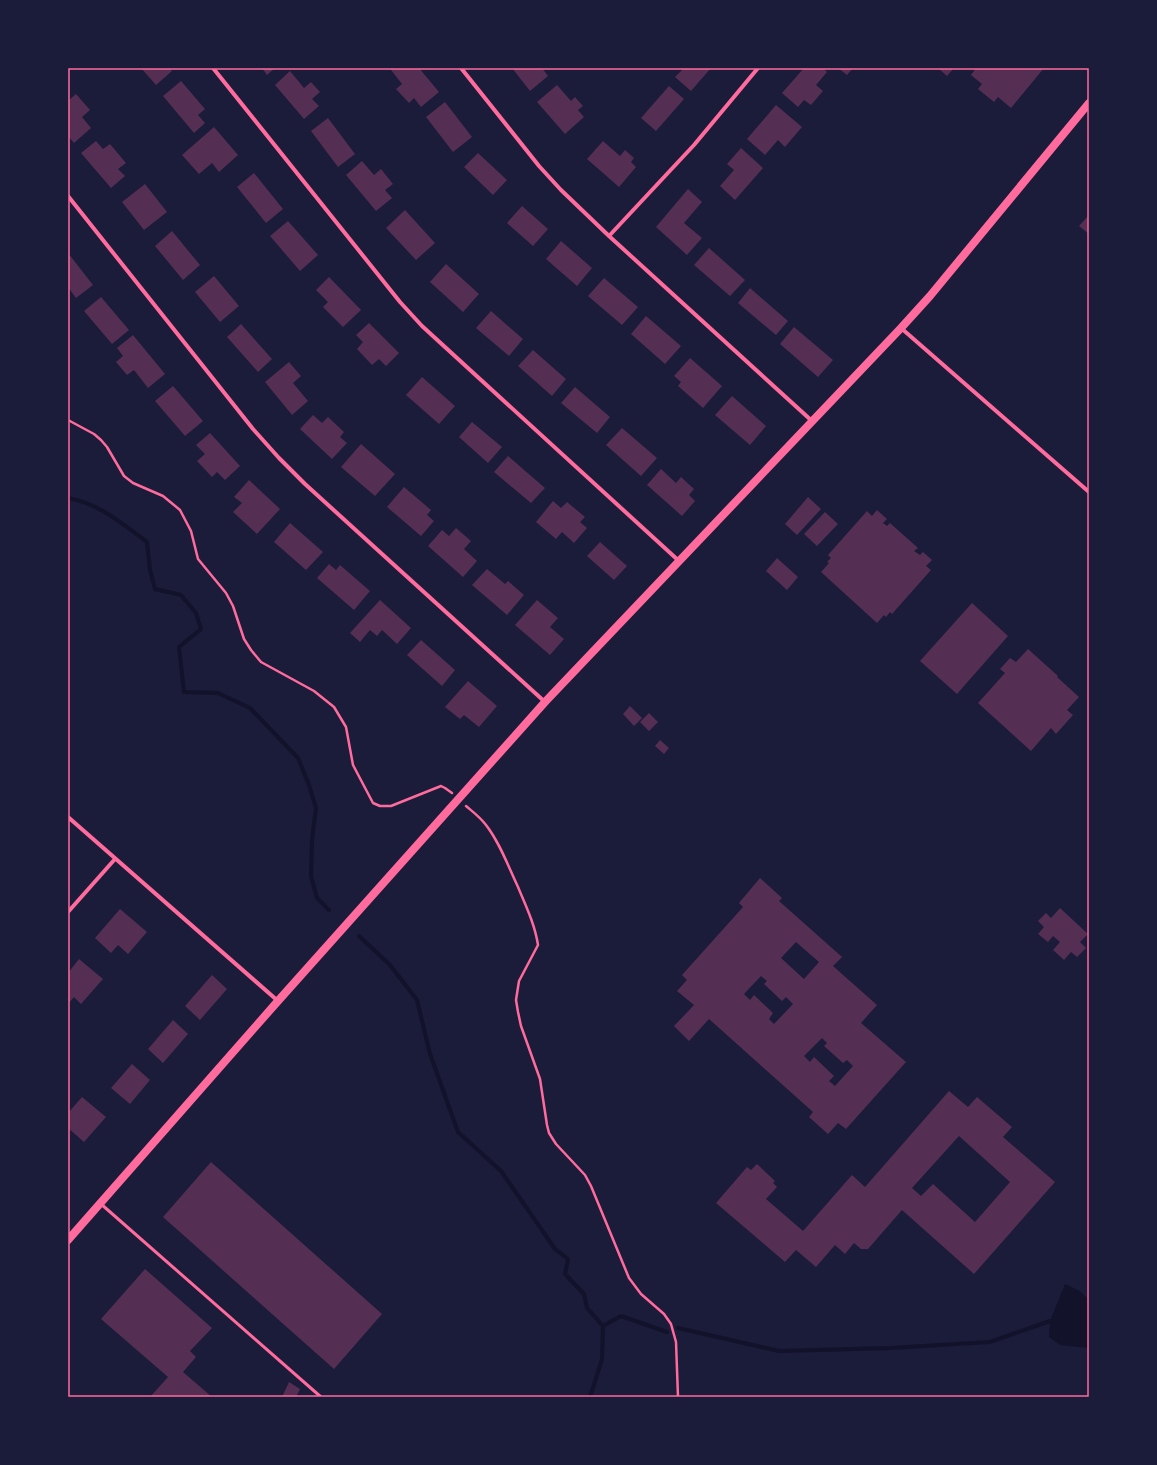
<svg xmlns="http://www.w3.org/2000/svg" width="1157" height="1465" font-family="'Golos Text',sans-serif">
<style>
.water{fill:#12122b}
.lines{fill:none;stroke-linecap:round;stroke-linejoin:round}
.stream{stroke:#12122b;stroke-width:4}
.building{fill:#542f53;fill-rule:evenodd}
.path{stroke:#ff6b9d;stroke-width:2.5}
.service{stroke:#ff6b9d;stroke-width:3}
.minor{stroke:#ff6b9d;stroke-width:4}
.secondary{stroke:#ff6b9d;stroke-width:8}
.neatline{fill:none;stroke:#ff6b9d;stroke-width:1.5}
</style>
<rect width="100%" height="100%" fill="#1b1b3a"/>
<path class="water" d="M 1065,1284 L 1080,1291 L 1089,1300 L 1089,1348 L 1060,1345 L 1049,1337 L 1050,1321 Z"/>
<g class="lines">
<path class="stream" d="M 68,498 C 98,503 123,524 147,542 L 150,570 L 155,589 L 181,595 L 196,613 L 201,629 L 179,647 L 184,692 L 218,693 L 250,708 L 298,758 L 309,785 L 316,808 L 312,840 L 311,876 L 317,898 L 329,910
M 359,936 L 390,965 L 417,1000 L 430,1054 L 458,1132 L 501,1171 L 555,1249 L 568,1259 L 565,1274 L 584,1294 L 587,1308 L 603,1326 L 602,1359 L 590,1397
M 603,1326 L 621,1316 L 667,1332
M 678,1328 L 779,1351 L 891,1348 L 990,1342 L 1050,1321 L 1056,1322"/>
</g>
<path class="building" d="M 141,68 L 169,68 L 172,71 L 156,85 Z
M 262,68 L 275,68 L 267,75 Z
M 393,68 L 419,68 L 439,92 L 421,107 L 414,98 L 409,103 L 396,89 L 402,84 L 391,70 Z
M 512,68 L 542,68 L 548,76 L 530,91 Z
M 684,68 L 711,68 L 691,91 L 675,77 Z
M 804,68 L 823,68 L 827,72 L 816,85 L 823,91 L 811,105 L 804,100 L 798,107 L 782,93 Z
M 838,68 L 853,68 L 847,75 Z
M 938,68 L 954,68 L 947,76 Z
M 976,68 L 1044,68 L 1011,108 L 998,97 L 994,102 L 978,89 L 982,84 L 971,75 Z
M 290,71 L 304,88 L 311,82 L 320,92 L 312,99 L 319,106 L 304,119 L 275,85 Z
M 181,81 L 205,109 L 198,115 L 205,123 L 194,133 L 163,96 Z
M 557,85 L 571,101 L 575,97 L 583,106 L 578,110 L 584,117 L 565,134 L 537,102 Z
M 669,86 L 684,99 L 656,131 L 641,118 Z
M 76,94 L 90,110 L 82,117 L 91,128 L 74,143 L 68,136 L 68,99 L 69,100 Z
M 445,102 L 472,137 L 453,152 L 426,117 Z
M 776,105 L 802,127 L 785,147 L 778,140 L 765,155 L 747,139 Z
M 328,118 L 355,154 L 338,167 L 311,131 Z
M 214,127 L 238,155 L 219,172 L 212,163 L 199,174 L 182,155 Z
M 96,141 L 103,149 L 110,144 L 126,163 L 118,169 L 125,176 L 111,188 L 81,153 Z
M 603,141 L 620,156 L 625,150 L 634,158 L 631,162 L 636,167 L 619,187 L 587,159 Z
M 741,148 L 763,168 L 735,200 L 720,186 L 734,170 L 727,164 Z
M 478,153 L 507,180 L 493,195 L 464,167 Z
M 362,161 L 374,175 L 381,169 L 393,184 L 385,190 L 392,198 L 376,211 L 346,175 Z
M 254,173 L 283,209 L 266,223 L 237,187 Z
M 145,184 L 167,212 L 144,230 L 122,202 Z
M 688,189 L 702,202 L 684,223 L 702,238 L 687,255 L 656,227 Z
M 522,206 L 548,229 L 533,246 L 507,223 Z
M 405,210 L 435,243 L 416,260 L 386,228 Z
M 1089,215 L 1089,234 L 1079,226 Z
M 288,221 L 318,255 L 300,271 L 270,236 Z
M 172,231 L 200,265 L 183,280 L 155,246 Z
M 561,241 L 592,268 L 577,286 L 546,259 Z
M 709,248 L 745,280 L 730,296 L 694,265 Z
M 68,253 L 93,285 L 76,298 L 68,287 Z
M 446,264 L 479,294 L 463,312 L 430,282 Z
M 214,276 L 239,306 L 220,322 L 195,292 Z
M 329,277 L 361,310 L 343,327 L 323,307 L 328,302 L 316,290 Z
M 604,278 L 638,307 L 622,325 L 588,296 Z
M 750,288 L 788,321 L 776,335 L 738,303 Z
M 101,297 L 129,330 L 112,344 L 84,311 Z
M 491,311 L 523,339 L 509,356 L 476,328 Z
M 646,316 L 681,346 L 665,364 L 631,334 Z
M 369,323 L 399,353 L 386,366 L 379,359 L 372,365 L 357,349 L 363,342 L 356,335 Z
M 241,324 L 272,359 L 258,372 L 227,337 Z
M 794,327 L 833,360 L 818,377 L 780,344 Z
M 133,335 L 165,374 L 148,388 L 134,370 L 127,375 L 116,362 L 123,356 L 117,348 Z
M 533,350 L 566,379 L 552,396 L 518,366 Z
M 690,358 L 722,386 L 703,408 L 678,386 L 681,382 L 674,376 Z
M 289,362 L 301,376 L 293,383 L 308,401 L 292,415 L 265,382 Z
M 422,377 L 455,406 L 439,424 L 406,395 Z
M 173,386 L 203,421 L 185,436 L 155,401 Z
M 575,387 L 610,417 L 597,433 L 561,403 Z
M 732,396 L 766,426 L 750,445 L 715,415 Z
M 313,415 L 322,423 L 328,417 L 344,432 L 340,437 L 347,443 L 332,459 L 300,429 Z
M 472,422 L 502,447 L 488,463 L 459,437 Z
M 622,428 L 657,458 L 641,476 L 606,445 Z
M 210,433 L 240,466 L 225,480 L 217,472 L 212,477 L 197,461 L 205,454 L 196,445 Z
M 361,444 L 395,474 L 375,496 L 341,467 Z
M 508,456 L 545,488 L 531,503 L 494,472 Z
M 661,469 L 676,483 L 681,477 L 694,489 L 689,495 L 695,501 L 682,516 L 647,485 Z
M 249,480 L 280,509 L 257,534 L 233,512 L 242,503 L 234,497 Z
M 404,487 L 431,510 L 427,515 L 434,521 L 421,536 L 387,507 Z
M 808,497 L 821,509 L 797,535 L 785,524 Z
M 553,501 L 561,508 L 567,502 L 585,517 L 580,522 L 587,528 L 574,543 L 562,532 L 556,539 L 536,522 Z
M 877,510 L 887,519 L 883,523 L 887,526 L 890,523 L 918,548 L 914,551 L 920,555 L 923,552 L 932,560 L 926,566 L 931,570 L 892,614 L 890,612 L 886,617 L 884,615 L 877,623 L 821,572 L 829,563 L 827,562 L 831,558 L 828,555 L 867,511 L 872,516 Z
M 825,512 L 838,524 L 817,546 L 804,534 Z
M 290,523 L 323,552 L 306,570 L 274,542 Z
M 456,528 L 471,541 L 464,549 L 477,561 L 463,577 L 428,546 L 442,530 L 449,536 Z
M 600,542 L 627,566 L 614,580 L 587,556 Z
M 777,558 L 798,577 L 787,590 L 766,571 Z
M 329,564 L 336,570 L 340,565 L 370,591 L 354,610 L 317,578 Z
M 487,569 L 505,584 L 508,581 L 524,595 L 507,615 L 472,585 Z
M 380,600 L 411,628 L 397,644 L 382,630 L 377,636 L 370,630 L 360,642 L 350,633 Z
M 537,600 L 558,618 L 550,627 L 564,639 L 550,655 L 515,625 Z
M 972,603 L 1008,636 L 957,694 L 920,661 Z
M 421,640 L 455,670 L 442,686 L 407,655 Z
M 1028,649 L 1058,676 L 1057,677 L 1079,697 L 1067,710 L 1073,715 L 1056,734 L 1051,728 L 1031,751 L 978,703 L 1005,673 L 1000,669 L 1010,658 L 1016,662 Z
M 468,681 L 497,706 L 479,727 L 464,715 L 460,719 L 445,707 Z
M 630,706 L 642,718 L 634,726 L 623,714 Z
M 649,713 L 658,722 L 649,731 L 640,722 Z
M 660,740 L 669,748 L 664,754 L 655,746 Z
M 760,878 L 782,898 L 779,901 L 842,957 L 833,966 L 877,1005 L 861,1023 L 906,1062 L 846,1129 L 838,1123 L 828,1134 L 809,1117 L 813,1112 L 709,1019 L 689,1041 L 674,1026 L 694,1005 L 677,991 L 687,980 L 682,975 L 743,907 L 739,903 ZM 796,942 L 819,962 L 804,979 L 781,958 ZM 761,976 L 767,981 L 764,984 L 782,1001 L 786,997 L 793,1004 L 774,1024 L 769,1019 L 773,1013 L 754,995 L 750,1000 L 744,994 ZM 822,1038 L 827,1043 L 824,1046 L 843,1063 L 847,1060 L 853,1066 L 835,1086 L 829,1081 L 834,1076 L 814,1057 L 810,1062 L 804,1056 Z
M 1060,908 L 1088,934 L 1080,942 L 1086,948 L 1077,957 L 1071,952 L 1064,960 L 1053,950 L 1060,942 L 1053,936 L 1048,942 L 1038,934 L 1044,927 L 1038,921 L 1046,913 L 1051,918 Z
M 120,909 L 147,932 L 128,954 L 118,945 L 111,953 L 95,938 Z
M 79,959 L 103,979 L 81,1004 L 74,997 L 68,1004 L 68,973 Z
M 212,975 L 227,989 L 200,1020 L 185,1006 Z
M 173,1020 L 188,1034 L 163,1063 L 148,1049 Z
M 132,1064 L 150,1080 L 130,1104 L 111,1088 Z
M 949,1091 L 968,1107 L 977,1097 L 1012,1127 L 1003,1137 L 1055,1182 L 974,1274 L 902,1210 L 868,1249 L 861,1249 L 854,1243 L 845,1254 L 835,1245 L 816,1267 L 796,1250 L 785,1262 L 716,1203 L 747,1167 L 751,1170 L 757,1164 L 775,1181 L 773,1183 L 777,1187 L 766,1199 L 803,1231 L 852,1175 L 865,1187 ZM 959,1136 L 1010,1182 L 975,1222 L 933,1184 L 921,1196 L 912,1188 Z
M 82,1097 L 106,1117 L 84,1142 L 68,1128 L 68,1113 Z
M 211,1162 L 382,1314 L 334,1369 L 163,1217 Z
M 145,1269 L 212,1328 L 190,1351 L 196,1357 L 183,1372 L 212,1397 L 150,1397 L 168,1377 L 101,1319 Z
M 289,1382 L 300,1389 L 296,1397 L 282,1397 Z"/>
<g class="lines">
<path class="path" d="M 68,420 L 94,434 L 101,440 L 107,447 L 124,476 L 133,483 L 163,496 L 180,510 L 191,531 L 198,559 L 226,593 L 233,606 L 244,639 L 251,650 L 261,662 L 314,691 L 334,707 L 346,727 L 353,765 L 373,803 L 380,806 L 391,806 L 441,786 L 445,788 L 452,793
M 466,806 C 473,812 480,817 486,825 C 500,843 508,866 518,887 C 526,906 535,925 538,945 L 519,981 L 516,1000 L 518,1012 L 521,1026 L 540,1079 L 547,1125 L 549,1133 L 556,1144 L 585,1175 L 591,1186 L 629,1278 L 641,1294 L 664,1314 L 671,1324 L 676,1342 L 678,1397"/>
<path class="service" d="M 101,1204 L 321,1397"/>
<path class="minor" d="M 213,68 L 400,302 L 422,326 L 679,561
M 461,68 L 539,166 L 561,190 L 609,236 L 812,421
M 68,196 L 253,429 L 279,458 L 305,484 L 545,702
M 609,236 L 694,145 L 758,68
M 901,328 L 1089,492
M 68,817 L 278,1001
M 68,912 L 115,859"/>
<path class="secondary" d="M 68,1240 L 278,1001 L 545,702 L 901,328 L 930,296 L 1089,103"/>
</g>
<rect width="1157" height="1465" fill="none" stroke="#1b1b3a" stroke-width="138"/>
<rect x="69" y="69" width="1019" height="1327" class="neatline"/>
</svg>
